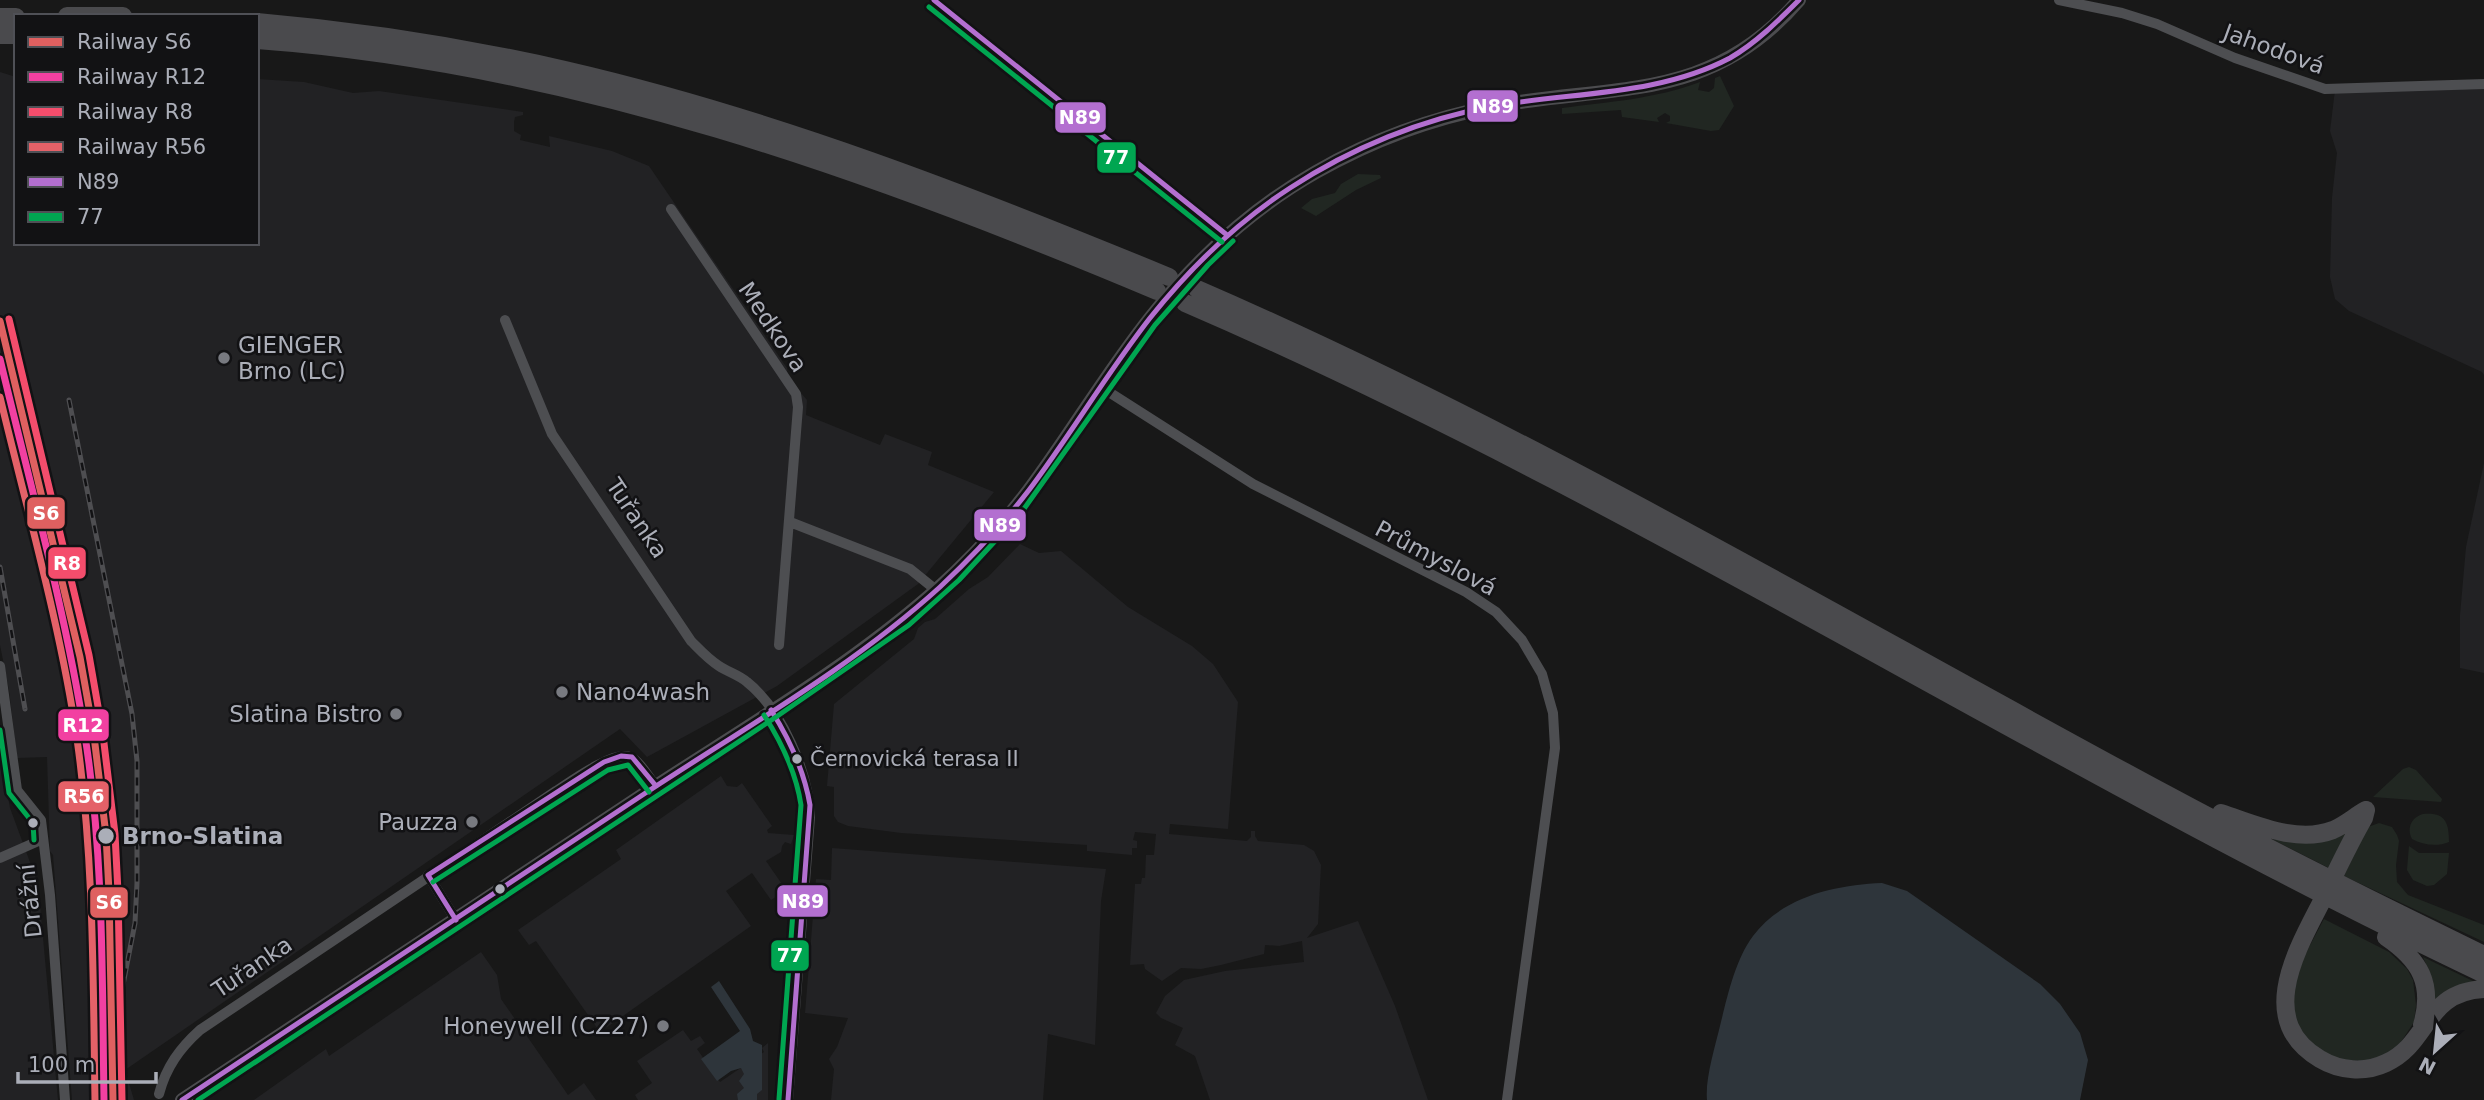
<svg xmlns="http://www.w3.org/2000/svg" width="2484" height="1100" font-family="'DejaVu Sans',sans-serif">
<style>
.built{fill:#222224}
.green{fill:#212722}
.water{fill:#2e353b}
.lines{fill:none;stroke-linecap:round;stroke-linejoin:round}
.street{stroke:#4d4e51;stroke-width:10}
.secondary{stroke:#4c4c4f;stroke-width:14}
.highway{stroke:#4a4a4d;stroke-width:18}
.rail-casing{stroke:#4e4e51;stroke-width:5}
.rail{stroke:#121214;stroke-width:2.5;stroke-dasharray:8;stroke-linecap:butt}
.bus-1-casing{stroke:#121214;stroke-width:10}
.bus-2-casing{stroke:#121214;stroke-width:10}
.bus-1{stroke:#b36fd0;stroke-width:5}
.bus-2{stroke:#00a651;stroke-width:5}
.rail-1-casing{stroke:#121214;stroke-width:12}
.rail-2-casing{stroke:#121214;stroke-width:12}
.rail-3-casing{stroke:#121214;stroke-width:12}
.rail-4-casing{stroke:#121214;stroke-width:12}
.rail-1{stroke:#df6060;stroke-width:7}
.rail-2{stroke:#f240a1;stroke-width:7}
.rail-3{stroke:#f44d6c;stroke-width:7}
.rail-4{stroke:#e46168;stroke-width:7}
.poi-dot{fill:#787a80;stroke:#121214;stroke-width:2.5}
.bus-dot{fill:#abaeb8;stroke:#121214;stroke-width:2.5}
.labels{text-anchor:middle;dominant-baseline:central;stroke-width:5;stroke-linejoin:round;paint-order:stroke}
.bus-label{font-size:21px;fill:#abaeb8;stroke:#121214;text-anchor:start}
.street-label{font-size:23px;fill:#abaeb8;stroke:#121214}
.poi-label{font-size:23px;fill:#abaeb8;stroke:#121214;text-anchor:end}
.stop-label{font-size:23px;font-weight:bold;fill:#abaeb8;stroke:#121214;text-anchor:start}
.line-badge{stroke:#121214;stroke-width:2.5}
.badge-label{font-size:19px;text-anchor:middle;font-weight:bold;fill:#fff}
</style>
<rect width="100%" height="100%" fill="#181818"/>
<path class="built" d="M 0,72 L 16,77 L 16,243 L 257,243 L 257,79 L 304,82 L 353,93 L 379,91 L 523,112 L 523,115 L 515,117 L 514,122 L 514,131 L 521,135 L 520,140 L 550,147 L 549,136 L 612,151 L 649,166 L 787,368 L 788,378 L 807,400 L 806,415 L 880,445 L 885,434 L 932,452 L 928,465 L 994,492 L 918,584 L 777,686 L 647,757 L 620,729 L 125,1070 L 134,1100 L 72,1100 L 53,855 L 50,851 L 47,757 L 17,758 L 9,690 L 0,645 Z
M 2484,84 L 2484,375 L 2482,372 L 2349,311 L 2335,299 L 2330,277 L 2332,198 L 2337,153 L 2330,131 L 2335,90 Z
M 2484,463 L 2484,673 L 2460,668 L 2460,615 L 2466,547 Z
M 1020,544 L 1039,553 L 1061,551 L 1128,607 L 1192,646 L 1213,664 L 1238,702 L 1228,829 L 1170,824 L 1169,834 L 1247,841 L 1251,837 L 1251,831 L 1255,831 L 1255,836 L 1258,841 L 1304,845 L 1314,851 L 1321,865 L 1318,924 L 1307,938 L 1358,921 L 1395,1006 L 1428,1100 L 1210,1100 L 1195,1056 L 1175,1045 L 1183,1028 L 1161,1018 L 1156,1013 L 1165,996 L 1184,980 L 1225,971 L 1304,962 L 1302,941 L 1279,946 L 1265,945 L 1264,954 L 1221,965 L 1201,969 L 1181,968 L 1162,981 L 1145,969 L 1144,964 L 1130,965 L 1135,884 L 1141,884 L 1142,878 L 1145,878 L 1146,855 L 1154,855 L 1156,834 L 1135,832 L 1133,840 L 1137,841 L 1137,848 L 1132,848 L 1132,855 L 1087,851 L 1087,845 L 901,833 L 848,826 L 838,822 L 834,816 L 834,787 L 827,786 L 834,704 L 914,639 L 918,628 L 925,622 L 935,619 L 969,589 L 988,577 Z
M 0,753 L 10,808 L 38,884 L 58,1100 L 0,1100 Z
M 721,776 L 727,786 L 737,787 L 742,783 L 772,826 L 767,830 L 768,833 L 794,835 L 791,844 L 785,842 L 782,846 L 781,852 L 766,861 L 786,890 L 771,900 L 752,873 L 726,891 L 751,926 L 600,1032 L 536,941 L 529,945 L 518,930 L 621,859 L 616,850 Z
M 832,848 L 1106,869 L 1101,901 L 1095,1045 L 1048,1034 L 1043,1100 L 831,1100 L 834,1069 L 829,1059 L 837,1047 L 848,1018 L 805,1013 L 816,879 L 831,880 Z
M 481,952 L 497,975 L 501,999 L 568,1095 L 584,1083 L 596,1100 L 254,1100 L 326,1049 L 329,1056 Z
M 683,1030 L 691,1041 L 700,1036 L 705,1043 L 697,1049 L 720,1082 L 764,1052 L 762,1048 L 768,1043 L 768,1100 L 638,1100 L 635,1095 L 652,1083 L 637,1061 Z"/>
<path class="green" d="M 1720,76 L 1734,106 L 1719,130 L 1711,131 L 1666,123 L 1670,121 L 1670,116 L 1665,113 L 1657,118 L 1659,122 L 1622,117 L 1621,110 L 1562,114 L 1562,108 C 1608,102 1655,99 1700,82 L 1698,90 L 1709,92 L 1714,88 L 1715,78 Z
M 1358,174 L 1380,175 L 1381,178 L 1356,190 L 1316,216 L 1301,208 L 1312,199 L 1335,193 L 1341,184 Z
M 2409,767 L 2416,770 L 2442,799 L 2441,802 L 2373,797 L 2403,769 Z
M 2423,814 C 2445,812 2449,822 2449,842 C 2437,847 2423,845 2412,839 C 2406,828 2412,817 2423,814 Z
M 2379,823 L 2392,827 L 2397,835 L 2399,841 L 2396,865 L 2397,882 L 2408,895 L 2484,925 L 2484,942 L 2344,876 L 2368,827 Z
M 2351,827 L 2329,868 L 2256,831 Z
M 2409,846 L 2419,853 L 2449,853 L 2447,874 L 2434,885 L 2427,886 L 2413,880 L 2407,870 Z
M 2324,919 L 2389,952 L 2407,969 L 2413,980 L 2416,1005 L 2414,1022 L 2395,1051 L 2372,1062 L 2329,1059 L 2300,1032 L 2291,1006 L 2300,964 Z
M 2423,957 L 2475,982 L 2433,1003 L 2432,978 Z"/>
<path class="water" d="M 1882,883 L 1907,891 L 2040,984 L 2060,1004 L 2080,1033 L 2088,1060 L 2080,1100 L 1707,1100 C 1705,1079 1715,1047 1720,1026 C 1727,998 1735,960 1753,936 C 1783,896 1836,885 1882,883 Z
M 719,981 L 750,1029 L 753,1041 L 762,1045 L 762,1090 L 757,1094 L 757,1100 L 738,1100 L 737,1094 L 744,1088 L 739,1081 L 744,1074 L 741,1068 L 731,1071 L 717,1081 L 701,1059 L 740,1031 L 711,987 Z"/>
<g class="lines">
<path class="street" d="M 2059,0 L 2122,13 L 2157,24 L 2235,58 L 2325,89 L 2484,84
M 671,209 L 796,394 L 798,407 L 779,645
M 505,320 L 552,434 L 691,641 C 700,650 708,659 719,666 C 728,672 739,675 747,682 C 782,710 809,773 810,817 L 788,1100
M 1101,387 L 1253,484 L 1466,592 L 1496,612 L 1522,640 L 1542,674 L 1553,713 L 1555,748 L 1507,1100
M 790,522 L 910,569 L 936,590
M 0,666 L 17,790 L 41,820 L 50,895 L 65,1100
M 0,858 L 43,839
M 428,875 L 456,920
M 159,1094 C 166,1067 180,1048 200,1030 L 556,791 C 570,782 614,750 630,757 C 640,761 649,778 656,786"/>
<path class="secondary" d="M 182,1100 C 336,999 490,896 644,794 C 741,730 845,670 933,593 C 968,562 1001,527 1029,490 C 1071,434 1107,372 1151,317 C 1197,259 1251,209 1316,172 C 1372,140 1432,118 1495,106 C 1613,84 1711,103 1799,0"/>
<path class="highway" d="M 67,16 L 123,16
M 0,17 L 16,17
M 257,22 C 361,31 464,47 565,70 C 773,118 973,196 1169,277
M 0,35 L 16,35
M 257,40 C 570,63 870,170 1157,291
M 1197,289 C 1532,434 1845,622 2166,794 C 2270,850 2377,903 2484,955
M 1185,303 C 1633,496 2043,765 2484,974
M 2366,810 L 2364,818 C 2349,844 2336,872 2323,899 C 2298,948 2254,1020 2320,1059 C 2340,1071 2365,1073 2386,1063 C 2430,1043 2424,992 2484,989
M 2221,813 C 2255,824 2297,844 2333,830 C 2345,825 2355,816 2366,810
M 2386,937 C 2420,960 2434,984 2422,1025"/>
<g class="rail-casing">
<path id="rail" d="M 69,400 L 132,714 L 137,761 L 137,883 L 135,923 L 114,1031
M 0,567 L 25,709"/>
</g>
<use href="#rail" class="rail"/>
<g class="bus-1-casing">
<path id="bus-1" d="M 934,0 L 1227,235
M 771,710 C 790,740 804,770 810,805 L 788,1100
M 456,920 L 428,875 L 604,762 L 621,756 L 632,757 L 656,786
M 182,1100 C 336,999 489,896 644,794 C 744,728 851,668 940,587 C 972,557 1002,525 1029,490 C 1071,434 1107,373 1150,318 C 1190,268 1236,223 1290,188 C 1351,148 1422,119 1494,106 C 1572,92 1658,96 1730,58 C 1756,43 1778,21 1799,0"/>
</g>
<g class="bus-2-casing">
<path id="bus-2" d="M 929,7 L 1222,242
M 764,715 C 782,743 796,772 801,805 L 779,1099
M 0,730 L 9,793 L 33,823 L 34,840
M 433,882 L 608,770 L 628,765 L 649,792
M 198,1100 L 776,717 L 909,625 L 959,580 L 1021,513 L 1155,325 L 1208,265 L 1233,241"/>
</g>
<use href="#bus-1" class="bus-1"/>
<use href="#bus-2" class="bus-2"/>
<g class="rail-1-casing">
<path id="rail-1" d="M 0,321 L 80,657 L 94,736 L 106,835 L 109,892 L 113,1100"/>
</g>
<g class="rail-2-casing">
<path id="rail-2" d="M 0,359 C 30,484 65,609 85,736 C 104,856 102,978 104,1100"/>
</g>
<g class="rail-3-casing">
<path id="rail-3" d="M 9,319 L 89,655 L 103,735 L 115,834 L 118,892 L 122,1100"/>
</g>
<g class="rail-4-casing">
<path id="rail-4" d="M 0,397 C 27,510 60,624 77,739 C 94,859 93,979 95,1100"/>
</g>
<use href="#rail-1" class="rail-1"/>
<use href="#rail-2" class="rail-2"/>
<use href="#rail-3" class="rail-3"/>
<use href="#rail-4" class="rail-4"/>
</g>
<g class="poi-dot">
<circle cx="224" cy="358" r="7"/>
<circle cx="562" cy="692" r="7"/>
<circle cx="396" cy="714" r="7"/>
<circle cx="472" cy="822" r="7"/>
<circle cx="663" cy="1026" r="7"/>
</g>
<g class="bus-dot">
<circle cx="797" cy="759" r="6"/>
<circle cx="33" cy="823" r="6"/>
<circle cx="106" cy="836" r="9"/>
<circle cx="500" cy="889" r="6"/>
</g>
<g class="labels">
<g class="bus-label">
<text x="810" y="759">Černovická terasa II</text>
</g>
<g class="street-label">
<text transform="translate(2274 49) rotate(20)">Jahodová</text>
<text transform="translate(773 327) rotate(56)">Medkova</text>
<text transform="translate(637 518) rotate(56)">Tuřanka</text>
<text transform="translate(1436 558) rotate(28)">Průmyslová</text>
<text transform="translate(30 901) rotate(-96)">Drážní</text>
<text transform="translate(252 967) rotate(-34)">Tuřanka</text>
</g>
<g class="poi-label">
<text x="238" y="345" text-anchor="start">GIENGER<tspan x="238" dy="26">Brno (LC)</tspan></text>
<text x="576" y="692" text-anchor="start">Nano4wash</text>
<text x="382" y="714">Slatina Bistro</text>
<text x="458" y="822">Pauzza</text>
<text x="649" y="1026">Honeywell (CZ27)</text>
</g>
<g class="stop-label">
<text x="122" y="836">Brno-Slatina</text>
</g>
</g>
<g class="line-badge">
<rect x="1466" y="89" width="53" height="34" rx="7" fill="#b36fd0"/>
<rect x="1054" y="101" width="53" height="33" rx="7" fill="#b36fd0"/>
<rect x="1096" y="141" width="41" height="33" rx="7" fill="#00a651"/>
<rect x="26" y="496" width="40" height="34" rx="7" fill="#df6060"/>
<rect x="973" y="508" width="54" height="34" rx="7" fill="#b36fd0"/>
<rect x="47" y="546" width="40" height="34" rx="7" fill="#f44d6c"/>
<rect x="57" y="708" width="53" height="34" rx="7" fill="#f240a1"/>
<rect x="57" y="780" width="53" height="33" rx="7" fill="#e46168"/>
<rect x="776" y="884" width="53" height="34" rx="7" fill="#b36fd0"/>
<rect x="89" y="886" width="40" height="33" rx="7" fill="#df6060"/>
<rect x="770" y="939" width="40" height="33" rx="7" fill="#00a651"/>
</g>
<g class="badge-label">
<text x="1493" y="113">N89</text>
<text x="1080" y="124">N89</text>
<text x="1116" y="164">77</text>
<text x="46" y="520">S6</text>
<text x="1000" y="532">N89</text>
<text x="67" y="570">R8</text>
<text x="83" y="732">R12</text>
<text x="84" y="803">R56</text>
<text x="803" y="908">N89</text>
<text x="109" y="909">S6</text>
<text x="790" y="962">77</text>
</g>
<rect x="14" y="14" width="245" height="231" fill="#121214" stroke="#4f5056" stroke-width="2"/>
<rect x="28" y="37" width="35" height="10" fill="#df6060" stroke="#4f5056" stroke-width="2"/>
<text x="77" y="49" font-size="21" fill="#abaeb8">Railway S6</text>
<rect x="28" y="72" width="35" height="10" fill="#f240a1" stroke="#4f5056" stroke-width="2"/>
<text x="77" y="84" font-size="21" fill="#abaeb8">Railway R12</text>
<rect x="28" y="107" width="35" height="10" fill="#f44d6c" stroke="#4f5056" stroke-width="2"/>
<text x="77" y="119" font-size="21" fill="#abaeb8">Railway R8</text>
<rect x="28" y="142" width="35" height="10" fill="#e46168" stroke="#4f5056" stroke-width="2"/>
<text x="77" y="154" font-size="21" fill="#abaeb8">Railway R56</text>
<rect x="28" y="177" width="35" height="10" fill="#b36fd0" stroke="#4f5056" stroke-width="2"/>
<text x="77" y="189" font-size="21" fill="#abaeb8">N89</text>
<rect x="28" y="212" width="35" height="10" fill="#00a651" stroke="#4f5056" stroke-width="2"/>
<text x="77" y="224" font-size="21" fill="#abaeb8">77</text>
<g transform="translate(2435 1051) rotate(207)" stroke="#121214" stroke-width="5" paint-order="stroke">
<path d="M0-5L12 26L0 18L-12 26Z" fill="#abaeb8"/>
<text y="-10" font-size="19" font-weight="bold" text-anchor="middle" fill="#abaeb8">N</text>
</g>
<path d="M18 1072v10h138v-10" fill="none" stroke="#abaeb8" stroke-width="3.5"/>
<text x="28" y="1072" font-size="21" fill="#abaeb8" stroke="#121214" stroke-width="5" paint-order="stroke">100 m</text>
</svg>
